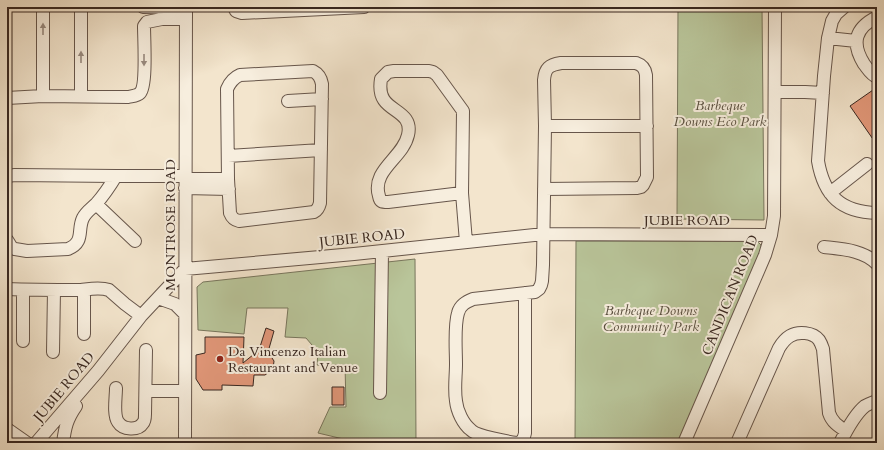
<svg xmlns="http://www.w3.org/2000/svg" width="884" height="450" font-family="Cardo,serif">
<style>
.green{fill:#b9c59a;stroke:#78765d}
.building{fill:#e3987a;stroke:#382720}
.lines{fill:none;stroke-linecap:round;stroke-linejoin:round}
.minor-casing{stroke:#67564b;stroke-width:14}
.minor{stroke:#f7eede;stroke-width:12}
.oneway{fill:#988a7f}
.poi-dot{fill:#8f2418;stroke:#f7eede;stroke-width:1.5}
.labels{text-anchor:middle;dominant-baseline:central;stroke-width:4;stroke-linejoin:round;paint-order:stroke}
.park-label{font-size:14px;font-style:italic;fill:#584e3e;stroke:#f7eede}
.street-label{font-size:14px;fill:#382720;stroke:#f7eede}
.poi-label{font-size:14px;fill:#382720;stroke:#f7eede;text-anchor:start}
</style>
<rect width="100%" height="100%" fill="#f3e5cd"/>
<filter id="stains"><feTurbulence type="fractalNoise" baseFrequency=".005" numOctaves="4"/><feColorMatrix values="0 0 0 0 .2 0 0 0 0 .09 0 0 0 0 .02 0 0 0 .5 -.17"/></filter>
<radialGradient id="worn" r=".72"><stop offset=".6" stop-color="#630" stop-opacity="0"/><stop offset="1" stop-color="#630" stop-opacity=".3"/></radialGradient>
<path class="green" d="M 678,7 L 762,7 L 764,220 L 677,219 Z
M 576,241 L 753,241 L 758,242 L 761,245 L 761,255 L 678,443 L 575,443 Z
M 415,259 L 416,443 L 360,443 L 318,433 L 330,407 L 346,407 L 345,365 L 317,365 L 318,352 L 306,338 L 285,337 L 288,308 L 247,308 L 244,334 L 198,330 L 197,287 L 203,282 Z"/>
<path class="building" d="M 873,90 L 877,95 L 877,145 L 850,106 Z
M 266,328 L 274,331 L 268,352 L 274,361 L 273,369 L 265,375 L 254,375 L 253,386 L 222,385 L 222,390 L 203,390 L 196,379 L 196,355 L 205,353 L 205,337 L 244,337 L 243,363 L 259,350 Z
M 332,387 L 344,387 L 344,405 L 332,405 Z"/>
<g class="lines">
<g class="minor-casing">
<path id="minor" d="M 43,7 L 43,96
M 81,7 L 81,96
M 143,7 L 186,8
M 234,7 L 236,11 L 242,13 L 364,7
M 844,7 L 836,14 L 832,21 L 828,38 L 824,76 L 818,161 C 824,196 841,212 877,213
M 877,17 C 855,28 851,43 864,64 C 868,69 871,75 877,77
M 828,38 L 856,41
M 313,71 C 319,74 321,78 322,84 L 320,203 C 319,207 318,210 314,212 L 239,221 C 234,220 232,218 230,213 L 228,179 L 227,89 C 230,82 233,78 240,75 Z
M 394,71 L 429,71 L 433,72 L 437,75 L 463,111 L 462,193 L 388,202 C 382,202 380,202 379,196 C 371,170 403,158 408,135 C 413,114 392,112 384,100 C 380,94 380,85 381,79 L 388,72 Z
M 775,92 L 805,92 L 823,93
M 7,98 L 43,96 L 128,97 C 132,96 137,96 140,93 C 147,86 144,38 144,26 L 147,22 L 162,19 L 186,19
M 288,101 L 322,99
M 545,126 L 647,126
M 228,156 L 321,150
M 7,176 L 15,175 L 116,176 L 185,176
M 185,179 L 228,179
M 185,188 L 229,189
M 462,193 L 466,242
M 830,193 L 867,164
M 96,204 L 135,241
M 7,240 L 12,248 L 15,249 L 27,251 L 68,249 C 85,242 77,230 83,218 C 86,212 91,209 96,204 C 103,196 110,186 116,176
M 824,247 C 842,249 864,250 877,264
M 7,289 C 32,290 56,290 81,290 C 90,289 100,287 109,290 L 125,304 L 141,316
M 23,290 L 23,341
M 84,290 L 84,334
M 158,298 L 175,304 L 185,314
M 53,352 L 54,290
M 116,388 C 116,397 113,415 118,422 C 123,430 138,431 143,423 C 145,421 145,417 145,414 L 146,350
M 146,391 L 185,391
M 380,393 L 382,251
M 7,429 L 27,443
M 36,443 L 98,371 L 141,316 L 185,269 L 354,254 L 544,234 L 771,235
M 63,443 C 65,427 67,419 76,406
M 185,443 L 186,7
M 517,443 C 509,442 476,436 471,430 C 463,424 457,411 456,401 C 454,389 456,376 456,364 C 456,350 454,326 458,313 C 460,305 466,302 473,299 L 535,292 L 539,289 L 541,285 L 542,281 L 543,265 L 545,126 L 544,80 C 545,68 549,65 561,63 L 636,63 C 642,65 645,68 646,75 L 647,177 L 643,185 L 641,187 L 637,188 L 544,189
M 518,443 C 523,441 524,438 525,433 L 525,293
M 684,443 L 765,255 L 771,235 L 774,216 L 775,7
M 737,443 L 779,348 C 782,343 785,339 790,336 C 798,331 813,332 819,340 C 821,343 822,346 823,349 L 829,413 C 832,422 838,426 846,431
M 840,443 C 846,431 855,414 865,406 C 869,404 873,402 877,401"/>
</g>
<use href="#minor" class="minor"/>
</g>
<defs><path id="oneway-solid" d="M-6-.8H1V-3.2L6.5 0L1 3.2V.8H-6Z"/></defs>
<g class="oneway">
<use href="#oneway-solid" transform="translate(43 29) rotate(-90)"/>
<use href="#oneway-solid" transform="translate(81 57) rotate(-90)"/>
<use href="#oneway-solid" transform="translate(144 60) rotate(90)"/>
</g>
<circle class="poi-dot" cx="220" cy="359" r="4"/>
<g class="labels">
<g class="park-label">
<text x="720" y="105">Barbeque<tspan x="720" dy="16">Downs Eco Park</tspan></text>
<text x="651" y="310">Barbeque Downs<tspan x="651" dy="16">Community Park</tspan></text>
</g>
<g class="street-label">
<text x="687" y="220">JUBIE ROAD</text>
<text transform="translate(170 225) rotate(-90)">MONTROSE ROAD</text>
<text transform="translate(362 238) rotate(-6)">JUBIE ROAD</text>
<text transform="translate(730 295) rotate(-68)">CANDICAN ROAD</text>
<text transform="translate(64 387) rotate(-50)">JUBIE ROAD</text>
</g>
<g class="poi-label">
<text x="228" y="351">Da Vincenzo Italian<tspan x="228" dy="16">Restaurant and Venue</tspan></text>
</g>
</g>
<rect width="884" height="450" fill="none" stroke="#f3e5cd" stroke-width="24"/>
<rect x="8" y="8" width="868" height="434" fill="none" stroke="#382720" stroke-width="2"/>
<rect x="12" y="12" width="860" height="426" fill="none" stroke="#382720"/>
<rect width="100%" height="100%" filter="url(#stains)"/>
<rect width="100%" height="100%" fill="url(#worn)"/>
</svg>
